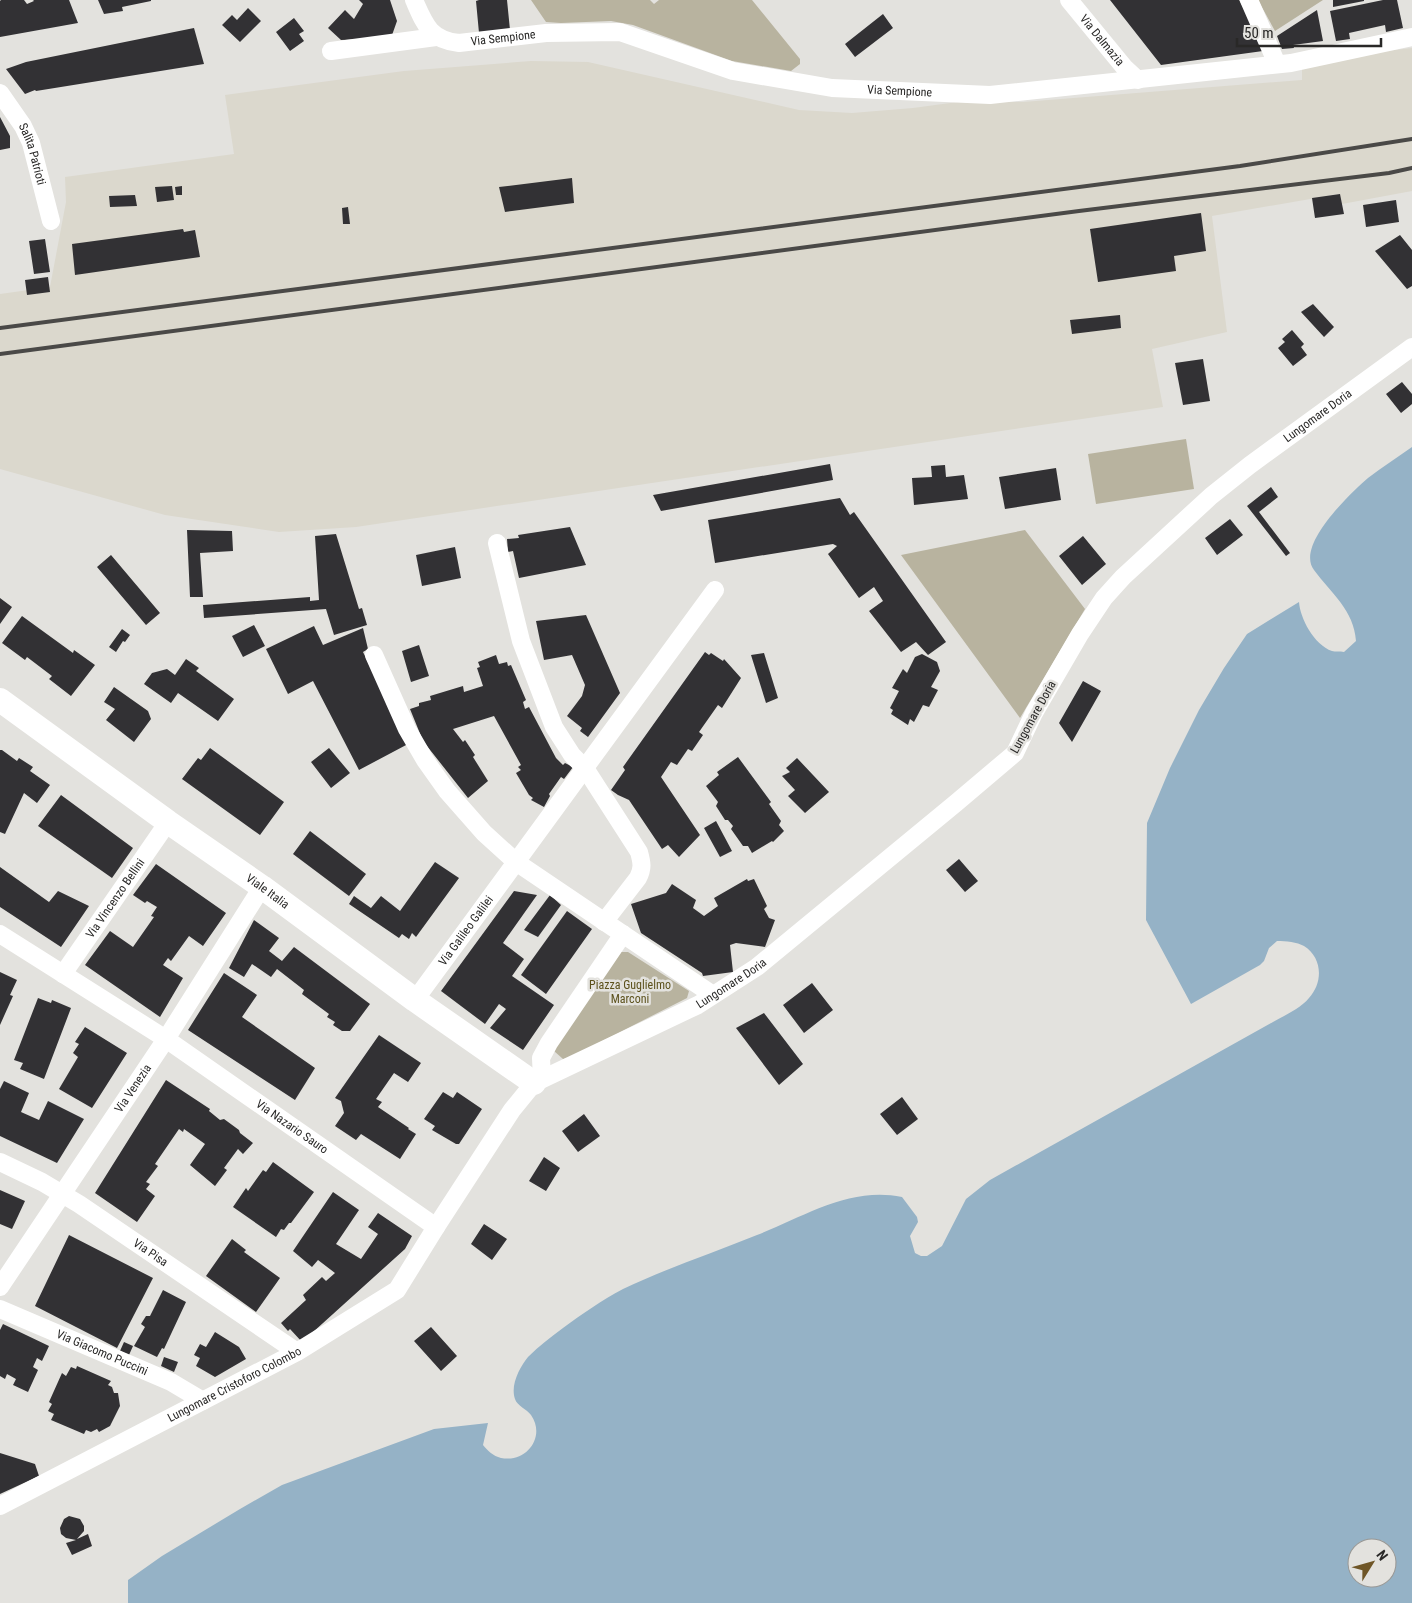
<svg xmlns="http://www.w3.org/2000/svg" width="1412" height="1603" font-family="'Roboto Condensed',sans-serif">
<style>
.built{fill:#dbd8cd}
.green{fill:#b8b39f}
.water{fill:#95b2c6;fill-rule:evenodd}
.building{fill:#323134}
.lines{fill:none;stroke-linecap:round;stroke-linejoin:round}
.street{stroke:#fff;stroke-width:18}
.secondary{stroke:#fff;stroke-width:24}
.rail{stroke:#4a4947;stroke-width:4}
.labels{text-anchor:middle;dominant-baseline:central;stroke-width:5;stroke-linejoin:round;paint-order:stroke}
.street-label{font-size:12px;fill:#292827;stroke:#e3e2de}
.park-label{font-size:12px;fill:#5c511c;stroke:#e3e2de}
</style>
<rect width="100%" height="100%" fill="#e3e2de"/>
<path class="built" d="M 1412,48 L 1412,191 L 1342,204 L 1339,194 L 1212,216 L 1227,332 L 1152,349 L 1163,407 L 356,527 L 279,532 L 165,515 L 0,469 L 0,294 L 50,287 L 66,202 L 65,177 L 234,154 L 225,95 L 404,71 L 531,61 L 588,62 L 799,110 L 852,113 L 913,108 L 965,101 L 1023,102 L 1302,80 L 1302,68 L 1377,52 Z"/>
<path class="green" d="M 531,0 L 650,0 L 654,4 L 659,0 L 752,0 L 800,59 L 800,64 L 791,71 L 732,61 L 633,25 L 611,21 L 561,23 L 546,22 Z
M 1258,0 L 1323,0 L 1275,31 Z
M 1186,439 L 1194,489 L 1096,504 L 1088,454 Z
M 1025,530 L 1085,609 L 1020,718 L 901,555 Z
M 621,952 L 628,952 L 689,991 L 687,998 L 569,1058 L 563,1059 L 554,1051 L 555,1046 Z"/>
<path class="water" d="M 1412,447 L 1412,1603 L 128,1603 L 128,1580 L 162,1556 L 240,1509 L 282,1485 L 434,1429 L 488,1423 L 483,1445 C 488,1451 493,1456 501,1458 C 527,1463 546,1436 531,1415 C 527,1409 517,1406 515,1399 C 510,1385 520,1367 528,1357 C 539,1346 551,1337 563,1328 C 582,1314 602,1300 623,1289 C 667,1268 713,1253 757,1235 C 803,1217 850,1186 902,1197 L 917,1217 L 918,1222 L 910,1236 L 915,1253 L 921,1256 L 927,1256 L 942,1246 L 966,1199 L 990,1180 L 1273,1022 C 1285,1015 1300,1009 1309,998 C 1323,983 1323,958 1304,946 C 1297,942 1286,941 1277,941 L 1269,948 L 1264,961 L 1260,965 L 1191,1004 L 1146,920 L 1147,823 L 1170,768 L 1199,710 L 1224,668 L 1247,634 L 1299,602 C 1300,618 1314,645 1332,651 C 1335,652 1340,651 1344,652 L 1356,641 C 1354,610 1331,593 1314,570 C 1295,545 1351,493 1368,478 C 1382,467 1398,457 1412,447 ZM 1357,1548 L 1387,1548 L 1387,1578 L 1357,1578 Z"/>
<path class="building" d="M 1,0 L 24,0 L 27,4 L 34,1 L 33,0 L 69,0 L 78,23 L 0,37 L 0,1 Z
M 98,0 L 151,0 L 151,1 L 122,7 L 123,11 L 104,14 Z
M 359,0 L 390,0 L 397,21 L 391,38 L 341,40 L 328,28 L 345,10 L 354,19 L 363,4 Z
M 479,0 L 507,0 L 510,30 L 479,33 L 476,1 Z
M 1110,0 L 1239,0 L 1252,22 L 1263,51 L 1161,65 Z
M 1333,0 L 1364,0 L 1364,1 L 1333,7 Z
M 1383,0 L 1397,0 L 1403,28 L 1386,32 L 1385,25 L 1349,33 L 1350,39 L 1336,41 L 1330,11 Z
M 248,8 L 261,21 L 240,42 L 222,25 L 232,15 L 237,20 Z
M 1317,10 L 1323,41 L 1293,45 L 1294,48 L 1282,49 L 1277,36 Z
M 883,14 L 893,28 L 855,57 L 845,44 Z
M 294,18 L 304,31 L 299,34 L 304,41 L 290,51 L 276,32 Z
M 194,28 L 204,64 L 36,91 L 35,90 L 25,94 L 6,69 L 26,62 Z
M 0,117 L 10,136 L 10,148 L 0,150 Z
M 572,178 L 574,203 L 505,212 L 499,187 Z
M 172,186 L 174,200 L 157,202 L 155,187 Z
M 182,186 L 182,195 L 176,195 L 175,187 Z
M 1340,194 L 1344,214 L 1315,218 L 1312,198 Z
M 135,195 L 137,206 L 110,207 L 109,196 Z
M 1396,200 L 1399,222 L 1366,227 L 1363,205 Z
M 348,207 L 350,224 L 343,224 L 342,208 Z
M 1201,213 L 1206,251 L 1174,256 L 1176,271 L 1098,282 L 1090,229 Z
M 183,229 L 184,232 L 195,230 L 200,257 L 75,275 L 72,244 Z
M 1400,235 L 1412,250 L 1412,286 L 1407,289 L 1375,251 Z
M 45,239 L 50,272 L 34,274 L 29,241 Z
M 48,277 L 50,292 L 27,295 L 25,280 Z
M 1313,304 L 1334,327 L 1324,337 L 1301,312 Z
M 1120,315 L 1121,328 L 1072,334 L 1070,320 Z
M 1292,330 L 1304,344 L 1301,347 L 1307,355 L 1293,366 L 1278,348 L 1285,342 L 1282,339 Z
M 1203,359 L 1210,401 L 1183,405 L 1175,363 Z
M 1402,382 L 1412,394 L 1412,404 L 1401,413 L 1386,394 Z
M 830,464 L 833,480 L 661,511 L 653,495 Z
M 945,465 L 946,477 L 964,475 L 968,499 L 914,505 L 912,478 L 932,477 L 931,466 Z
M 1056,468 L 1061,500 L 1005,509 L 999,477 Z
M 1271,487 L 1278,497 L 1259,512 L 1290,553 L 1286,556 L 1247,506 Z
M 840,498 L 850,515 L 854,512 L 946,642 L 928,655 L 916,642 L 901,652 L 869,611 L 883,601 L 874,587 L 859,598 L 828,554 L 837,546 L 833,544 L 715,563 L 708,520 Z
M 1230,519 L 1243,535 L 1217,555 L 1205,538 Z
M 570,527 L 586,565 L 519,578 L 513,551 L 508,552 L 507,539 L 519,538 L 518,535 Z
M 187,530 L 232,531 L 233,551 L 200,553 L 203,597 L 190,597 Z
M 336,534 L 359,609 L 362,608 L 367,625 L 334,635 L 326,609 L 204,618 L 203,605 L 310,597 L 310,601 L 319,600 L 315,536 Z
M 1083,536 L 1106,564 L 1082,585 L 1059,556 Z
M 455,547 L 461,578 L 422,586 L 416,555 Z
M 111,555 L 160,613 L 146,625 L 97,567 Z
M 0,598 L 12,607 L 0,624 Z
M 586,615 L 620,693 L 588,737 L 580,731 L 582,728 L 567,716 L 582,696 L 585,685 L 572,655 L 544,660 L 536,621 Z
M 22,616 L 73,653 L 74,650 L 95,665 L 71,696 L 49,679 L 52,676 L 27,657 L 25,660 L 2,643 Z
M 254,625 L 265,646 L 243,657 L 232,636 Z
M 314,626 L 323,645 L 363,628 L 368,649 L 363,652 L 408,744 L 359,770 L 313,681 L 288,694 L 266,649 Z
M 122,629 L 130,635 L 125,642 L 123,641 L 116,652 L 109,647 Z
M 419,645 L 429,676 L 411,682 L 402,651 Z
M 705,652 L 709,655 L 711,653 L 723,661 L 724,659 L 741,678 L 722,708 L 718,705 L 699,732 L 703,735 L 692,751 L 688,749 L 677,765 L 671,762 L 661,777 L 700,835 L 679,857 L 668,845 L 662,849 L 629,800 L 618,795 L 611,790 L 625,770 L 623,767 Z
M 764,653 L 778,698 L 766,703 L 751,655 Z
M 922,654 L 937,662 L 940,671 L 931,687 L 938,690 L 929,707 L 923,705 L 914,722 L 910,719 L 908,725 L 891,714 L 893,710 L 890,708 L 899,691 L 892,688 L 903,669 L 907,673 L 915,657 Z
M 496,655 L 499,664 L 507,662 L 508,666 L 511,665 L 526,700 L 523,702 L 525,709 L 529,707 L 556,758 L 563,765 L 565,763 L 573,767 L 564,779 L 561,777 L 549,794 L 550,796 L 544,807 L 531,800 L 533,798 L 529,795 L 516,773 L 521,770 L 518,767 L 521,765 L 494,716 L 453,729 L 463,742 L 465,740 L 475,755 L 473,757 L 488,781 L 468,798 L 423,741 L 410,709 L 419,706 L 419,703 L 431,700 L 430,696 L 463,686 L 464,692 L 483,686 L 477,668 L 480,667 L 478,662 Z
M 186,659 L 199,668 L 196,671 L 234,699 L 218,721 L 178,693 L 171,703 L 144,684 L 152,673 L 167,669 L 175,675 Z
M 1083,681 L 1101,691 L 1072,742 L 1059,723 Z
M 114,687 L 148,711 L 151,719 L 134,742 L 106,720 L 115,709 L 104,702 Z
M 210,748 L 284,802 L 260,835 L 182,779 L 198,758 L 201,760 Z
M 329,748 L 350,773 L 331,788 L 311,762 Z
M 0,750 L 2,750 L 17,761 L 19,758 L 33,767 L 30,771 L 50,785 L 37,803 L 24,793 L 5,834 L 0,832 Z
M 738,757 L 771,802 L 769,804 L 781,821 L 779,825 L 784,831 L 773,842 L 772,841 L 752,853 L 748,846 L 743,846 L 731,829 L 733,826 L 728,820 L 725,820 L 716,806 L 718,802 L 706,786 L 719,775 L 717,772 Z
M 797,758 L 829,792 L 805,813 L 788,796 L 795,790 L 782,776 L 790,772 L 786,768 Z
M 61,795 L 133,848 L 112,878 L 38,826 Z
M 716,821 L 732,851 L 720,857 L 704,828 Z
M 310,831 L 366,874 L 349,896 L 293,854 Z
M 959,859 L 978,881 L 965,892 L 946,870 Z
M 435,862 L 459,878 L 416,937 L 412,933 L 409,939 L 402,934 L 399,938 L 349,904 L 354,896 L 371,908 L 381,896 L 400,911 Z
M 156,864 L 226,913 L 203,946 L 189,936 L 171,961 L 168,958 L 163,965 L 183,978 L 160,1017 L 85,965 L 110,931 L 133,947 L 154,917 L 151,916 L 157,907 L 147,901 L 145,903 L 133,895 Z
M 0,867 L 49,902 L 58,891 L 89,906 L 61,947 L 0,907 Z
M 747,879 L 748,881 L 754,879 L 767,906 L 764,909 L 769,918 L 775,920 L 765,947 L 736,943 L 730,945 L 733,972 L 703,976 L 702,973 L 641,933 L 631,904 L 666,893 L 672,884 L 696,900 L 693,908 L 704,916 L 718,906 L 714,898 Z
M 514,891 L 537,895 L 503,943 L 524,959 L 512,976 L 554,1005 L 523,1050 L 490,1028 L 506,1009 L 499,1004 L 485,1024 L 441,991 Z
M 550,895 L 561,905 L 538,937 L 524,930 Z
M 567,911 L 592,929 L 546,994 L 521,975 Z
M 254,920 L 279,938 L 269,951 L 282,961 L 294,947 L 370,1004 L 350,1031 L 342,1031 L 333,1025 L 335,1022 L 327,1017 L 329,1014 L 302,994 L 304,990 L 277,969 L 271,977 L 252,964 L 244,977 L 229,968 Z
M 0,972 L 17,980 L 10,995 L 13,996 L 0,1025 Z
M 224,973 L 257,995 L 242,1017 L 315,1068 L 295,1100 L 188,1030 Z
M 812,983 L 833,1010 L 804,1033 L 783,1005 Z
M 38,998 L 51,1003 L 52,1000 L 71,1008 L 44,1079 L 20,1069 L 23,1063 L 14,1060 Z
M 764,1013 L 803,1064 L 779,1085 L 736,1028 Z
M 85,1027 L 127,1053 L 92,1108 L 59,1089 L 78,1057 L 73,1053 L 79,1044 L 75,1042 Z
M 379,1035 L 421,1063 L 408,1082 L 394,1073 L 376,1099 L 382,1102 L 378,1107 L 409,1128 L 408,1129 L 416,1134 L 400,1159 L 361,1134 L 356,1140 L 335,1126 L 344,1113 L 341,1101 L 335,1098 Z
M 166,1080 L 210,1109 L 209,1111 L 220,1120 L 224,1119 L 239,1130 L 240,1133 L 253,1143 L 243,1154 L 238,1149 L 224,1168 L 227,1170 L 215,1186 L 190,1165 L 205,1144 L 184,1129 L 183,1132 L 179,1129 L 155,1164 L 158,1166 L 146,1182 L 150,1184 L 146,1189 L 155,1196 L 137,1222 L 95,1193 Z
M 4,1081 L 29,1093 L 21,1112 L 39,1120 L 48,1101 L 84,1119 L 57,1163 L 0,1136 L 0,1089 Z
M 443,1092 L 453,1098 L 457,1092 L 482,1109 L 459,1144 L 456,1144 L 432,1130 L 435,1126 L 424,1119 Z
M 902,1097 L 918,1119 L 897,1135 L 880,1114 Z
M 584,1114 L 600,1136 L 578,1152 L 562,1131 Z
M 544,1157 L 560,1168 L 546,1191 L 529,1181 Z
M 273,1162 L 314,1192 L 291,1223 L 289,1223 L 284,1230 L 281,1229 L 276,1237 L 233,1207 L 246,1188 L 248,1191 L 263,1170 L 266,1172 Z
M 0,1190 L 25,1201 L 12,1229 L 0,1224 Z
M 333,1192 L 359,1210 L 336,1244 L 361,1259 L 378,1234 L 368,1227 L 378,1213 L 412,1236 L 405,1249 L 302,1342 L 290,1329 L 288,1331 L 281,1323 L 306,1300 L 303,1295 L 322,1277 L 326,1281 L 335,1273 L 318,1260 L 312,1267 L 293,1251 Z
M 484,1224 L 507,1239 L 492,1260 L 471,1244 Z
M 69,1235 L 153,1278 L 117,1348 L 35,1306 Z
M 232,1239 L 246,1250 L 244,1252 L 280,1278 L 256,1312 L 206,1276 Z
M 163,1290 L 186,1302 L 164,1349 L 162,1348 L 157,1357 L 134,1346 L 145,1327 L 141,1324 L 146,1316 L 150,1316 Z
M 3,1324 L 49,1346 L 42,1361 L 37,1358 L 33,1367 L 38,1370 L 28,1392 L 13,1385 L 16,1379 L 7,1374 L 5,1379 L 0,1376 L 0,1330 Z
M 431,1327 L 457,1356 L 441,1371 L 414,1341 Z
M 215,1332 L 239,1347 L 246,1359 L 215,1377 L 196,1366 L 200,1358 L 194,1355 L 200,1344 L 206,1347 Z
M 124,1342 L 133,1346 L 129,1355 L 120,1351 Z
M 164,1357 L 178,1362 L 174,1372 L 161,1366 Z
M 77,1366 L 111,1381 L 108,1385 L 112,1387 L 114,1393 L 118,1393 L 120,1406 L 110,1426 L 99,1432 L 97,1429 L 91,1432 L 86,1430 L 84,1434 L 51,1420 L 54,1414 L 48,1411 L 52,1404 L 49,1402 L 62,1373 L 66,1376 L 71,1367 L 76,1369 Z
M 0,1453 L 35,1464 L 39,1476 L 0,1494 Z
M 69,1516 L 80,1519 L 84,1526 L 84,1531 L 77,1539 L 88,1534 L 92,1546 L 72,1555 L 66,1543 L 76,1540 L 66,1538 L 61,1534 L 60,1528 L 64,1519 Z"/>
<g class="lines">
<g class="street">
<path id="s1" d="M 414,0 C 425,25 430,40 459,43 L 546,33 L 620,32 L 733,71 L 832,88 L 990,95 L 1291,63 L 1412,37"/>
<path id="s2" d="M 1069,0 L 1124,67 L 1138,80"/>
<path d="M 1249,0 L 1277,64"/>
<path d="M 331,51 L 436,37"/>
<path id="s3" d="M 0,93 L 23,126 L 31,143 L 51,221"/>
<path d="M 497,543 L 521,641 L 554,727 L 572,755 L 585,768 L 639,852 C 642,863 643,868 638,878 L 604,922"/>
<path d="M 374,655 L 407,729 L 425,760 L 447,791 L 484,833 L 516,862 L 713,995"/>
<path id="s4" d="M 0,934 L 166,1039 L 436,1227"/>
<path id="s5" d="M 63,974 L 168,822"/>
<path id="s6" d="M 415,1000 L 715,590"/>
<path d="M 542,1079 L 541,1058 L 549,1043 L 623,934"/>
<path id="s7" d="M 0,1162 L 42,1182 L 79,1204 L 297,1352"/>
<path id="s8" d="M 0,1287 L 166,1039 L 262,887"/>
<path id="s9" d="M 0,1309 L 171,1382 L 203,1401"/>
<path id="s10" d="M 0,1506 L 297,1352 L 397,1290 L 436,1227 L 512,1110 L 534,1083 L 698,1005 L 757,967 L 956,803 L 1015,753 L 1034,713 L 1080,634 L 1104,598 L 1123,577 L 1211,496 L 1250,465 L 1412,347"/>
</g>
<path class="secondary" id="s11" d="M 0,700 L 168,822 L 262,887 L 415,1000 L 534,1083"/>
<path class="rail" d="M 0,328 L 1240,166 L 1412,139
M 0,354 L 1079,211 L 1389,173 L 1412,168"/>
</g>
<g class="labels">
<g class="street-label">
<text stroke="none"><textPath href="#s1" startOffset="111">Via Sempione</textPath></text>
<text stroke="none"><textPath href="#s2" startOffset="52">Via Dalmazia</textPath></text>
<text stroke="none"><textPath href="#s1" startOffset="516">Via Sempione</textPath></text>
<text stroke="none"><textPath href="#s3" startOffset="70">Salita Patrioti</textPath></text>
<text stroke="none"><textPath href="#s10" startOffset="1748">Lungomare Doria</textPath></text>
<text transform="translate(1033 717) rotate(-61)">Lungomare Doria</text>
<text stroke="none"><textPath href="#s11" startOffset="329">Viale Italia</textPath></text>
<text stroke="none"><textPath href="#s5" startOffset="92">Via Vincenzo Bellini</textPath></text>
<text stroke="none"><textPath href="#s6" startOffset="86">Via Galileo Galilei</textPath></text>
<text stroke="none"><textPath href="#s10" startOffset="922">Lungomare Doria</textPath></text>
<text stroke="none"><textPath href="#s8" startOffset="239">Via Venezia</textPath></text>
<text stroke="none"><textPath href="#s4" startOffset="350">Via Nazario Sauro</textPath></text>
<text stroke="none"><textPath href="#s7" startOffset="176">Via Pisa</textPath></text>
<text stroke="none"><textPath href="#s9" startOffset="111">Via Giacomo Puccini</textPath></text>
<text stroke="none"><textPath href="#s10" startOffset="264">Lungomare Cristoforo Colombo</textPath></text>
</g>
<g class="park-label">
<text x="630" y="985">Piazza Guglielmo<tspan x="630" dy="14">Marconi</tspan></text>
</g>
</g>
<g transform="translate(1372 1563) rotate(53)"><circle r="24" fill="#e3e2de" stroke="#999895"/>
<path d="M0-4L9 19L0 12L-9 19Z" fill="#6f5627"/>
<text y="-8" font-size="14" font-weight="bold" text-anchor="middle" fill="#292827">N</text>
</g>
<path d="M1237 38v8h144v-8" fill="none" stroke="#292827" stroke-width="2.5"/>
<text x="1244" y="38" font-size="15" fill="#292827" stroke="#e3e2de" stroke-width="4" paint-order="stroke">50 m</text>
</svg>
